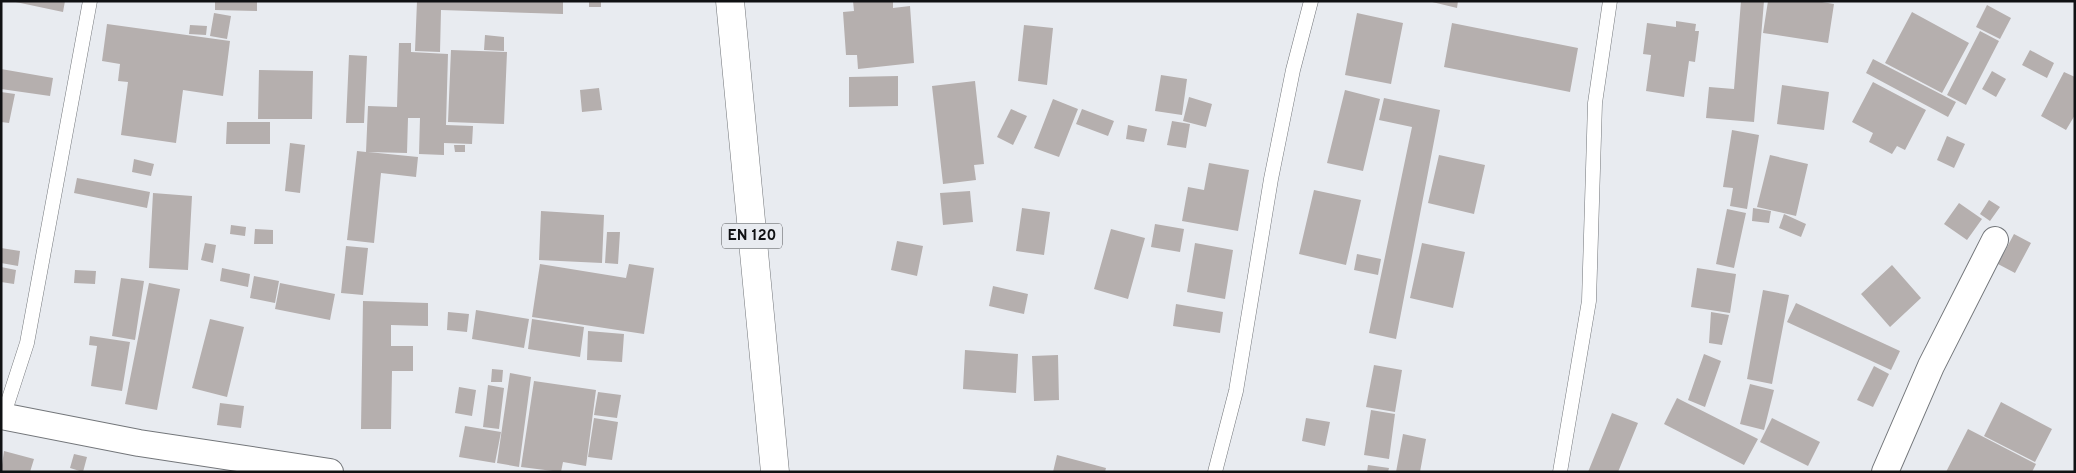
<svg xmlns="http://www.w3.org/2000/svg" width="2076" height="473" font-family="Overpass,sans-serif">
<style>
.building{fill:#b5afae}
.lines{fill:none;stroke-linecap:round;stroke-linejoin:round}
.lane-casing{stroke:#73767a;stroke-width:15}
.street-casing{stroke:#73767a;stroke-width:28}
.primary-casing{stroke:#73767a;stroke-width:29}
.lane{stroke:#fff;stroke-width:14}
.street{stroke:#fff;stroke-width:26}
.primary{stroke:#fff;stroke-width:28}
.labels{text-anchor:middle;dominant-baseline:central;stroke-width:4;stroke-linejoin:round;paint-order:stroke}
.shield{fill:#e8ebf0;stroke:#515255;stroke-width:1}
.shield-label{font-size:15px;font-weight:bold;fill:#101113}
</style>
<rect width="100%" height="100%" fill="#e8ebf0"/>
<path class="building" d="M 11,1 L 65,1 L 63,12 Z
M 215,1 L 257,1 L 257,11 L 215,10 Z
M 417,1 L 563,1 L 563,14 L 441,10 L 440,52 L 415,51 Z
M 589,1 L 601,1 L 601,7 L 589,7 Z
M 853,1 L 893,1 L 893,8 L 910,6 L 914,63 L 858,69 L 857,55 L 846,55 L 843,12 L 854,11 Z
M 1428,1 L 1458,1 L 1457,8 Z
M 1741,1 L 1764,1 L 1754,122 L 1706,118 L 1709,87 L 1734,89 Z
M 1768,1 L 1816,1 L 1834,4 L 1828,43 L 1763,33 Z
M 1987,5 L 2011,18 L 2000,39 L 1976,27 Z
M 1912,12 L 1969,43 L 1942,93 L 1885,63 Z
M 214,13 L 231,16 L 227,39 L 210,36 Z
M 1357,13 L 1403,23 L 1391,84 L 1345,75 Z
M 1676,21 L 1696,24 L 1695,31 L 1699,31 L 1695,62 L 1689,61 L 1684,97 L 1646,91 L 1651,55 L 1643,54 L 1647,23 L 1676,27 Z
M 1452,23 L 1578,48 L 1570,92 L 1444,67 Z
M 107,24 L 230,41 L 223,96 L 183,90 L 176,143 L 121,135 L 128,82 L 118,81 L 120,64 L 102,61 Z
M 190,25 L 207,26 L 206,35 L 189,34 Z
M 1024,25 L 1053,28 L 1047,85 L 1018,81 Z
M 1980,31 L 1999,41 L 1966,105 L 1947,95 Z
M 485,35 L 504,37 L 504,51 L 484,50 Z
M 399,43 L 411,43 L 411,52 L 448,54 L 446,125 L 473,126 L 472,144 L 444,143 L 444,155 L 419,154 L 420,118 L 408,118 L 407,153 L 368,152 L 418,157 L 416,177 L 381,173 L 374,243 L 347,240 L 357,151 L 366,152 L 368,106 L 397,107 Z
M 451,50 L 507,52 L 504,124 L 448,122 Z
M 2030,50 L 2054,63 L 2047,78 L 2022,65 Z
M 349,55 L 367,56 L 364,123 L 346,123 Z
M 1873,59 L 1956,102 L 1948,117 L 1866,73 Z
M 1,69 L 53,78 L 50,96 L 1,89 Z
M 259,70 L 313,71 L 312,119 L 258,119 Z
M 1992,71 L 2006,79 L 1996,97 L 1982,89 Z
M 2064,72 L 2075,77 L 2075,115 L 2066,130 L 2041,116 Z
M 1161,75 L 1187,79 L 1182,115 L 1155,111 Z
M 898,76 L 898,106 L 849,107 L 849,77 Z
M 975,81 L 984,164 L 974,165 L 976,180 L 943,184 L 932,86 Z
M 1873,82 L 1926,110 L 1905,150 L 1897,146 L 1892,154 L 1869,142 L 1873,133 L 1852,122 Z
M 1782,85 L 1829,92 L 1824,130 L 1777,124 Z
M 599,88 L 602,110 L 582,112 L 580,90 Z
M 1345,90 L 1380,99 L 1363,171 L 1327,163 Z
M 1,92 L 15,94 L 9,123 L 1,122 Z
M 1189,97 L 1212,104 L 1206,127 L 1183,121 Z
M 1384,98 L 1440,110 L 1396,339 L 1369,333 L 1412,127 L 1379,120 Z
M 1053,99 L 1078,109 L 1059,157 L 1034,148 Z
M 1011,109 L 1027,116 L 1013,145 L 997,137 Z
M 1082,109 L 1114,121 L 1108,136 L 1076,124 Z
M 1172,121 L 1190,124 L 1186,148 L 1167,145 Z
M 227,122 L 270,122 L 270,144 L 226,144 Z
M 1128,125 L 1147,129 L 1144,142 L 1126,139 Z
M 1732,130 L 1759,135 L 1747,209 L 1730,206 L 1733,188 L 1723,187 Z
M 1947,136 L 1965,144 L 1954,168 L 1937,160 Z
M 290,143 L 305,145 L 300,193 L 285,191 Z
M 454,145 L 465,145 L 465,152 L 455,152 Z
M 1439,155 L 1485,165 L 1474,214 L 1428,203 Z
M 1770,155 L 1808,164 L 1796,216 L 1757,207 Z
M 134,159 L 154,164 L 151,176 L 132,172 Z
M 1209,163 L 1249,170 L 1238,231 L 1182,221 L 1188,187 L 1204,190 Z
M 77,178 L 150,192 L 147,208 L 74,193 Z
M 1314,190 L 1361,200 L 1346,265 L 1299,254 Z
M 970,191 L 973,222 L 943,225 L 940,193 Z
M 153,193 L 192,196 L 188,270 L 149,268 Z
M 1989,200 L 2000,207 L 1990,221 L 1980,214 Z
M 1959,203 L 1982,219 L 1967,240 L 1944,224 Z
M 1022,208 L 1050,212 L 1044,255 L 1016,251 Z
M 1753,208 L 1771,211 L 1769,223 L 1752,221 Z
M 1727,209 L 1746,213 L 1734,268 L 1716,264 Z
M 541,211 L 604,215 L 602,263 L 539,260 Z
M 1784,214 L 1806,224 L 1801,237 L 1779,228 Z
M 1155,224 L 1184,229 L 1180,252 L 1151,247 Z
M 231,225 L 246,227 L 245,236 L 230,234 Z
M 255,229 L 273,230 L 273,244 L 254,244 Z
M 1111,229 L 1145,238 L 1128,299 L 1094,289 Z
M 607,232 L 620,232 L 618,264 L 605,263 Z
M 2014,234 L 2031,243 L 2015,273 L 1998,264 Z
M 897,241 L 923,246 L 917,276 L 891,270 Z
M 205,243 L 216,245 L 213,263 L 201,260 Z
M 1195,243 L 1233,250 L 1225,299 L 1187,292 Z
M 1422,243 L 1465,252 L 1453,308 L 1410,298 Z
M 346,246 L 368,248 L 363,295 L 341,293 Z
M 1,248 L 20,251 L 18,266 L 1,263 Z
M 1357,254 L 1381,259 L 1378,275 L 1354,270 Z
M 540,264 L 626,278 L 629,264 L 654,268 L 644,334 L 532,317 Z
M 1892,265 L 1921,298 L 1890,327 L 1861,294 Z
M 1,267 L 16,270 L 14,284 L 1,282 Z
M 222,268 L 250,274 L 248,287 L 220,281 Z
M 1697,268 L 1736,274 L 1730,313 L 1691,307 Z
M 75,270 L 96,271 L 95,284 L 74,283 Z
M 254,276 L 279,281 L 275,303 L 250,298 Z
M 121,278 L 144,281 L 135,340 L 112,336 Z
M 149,283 L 180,289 L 157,410 L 125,404 Z
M 280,283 L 335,294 L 330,320 L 275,309 Z
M 993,286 L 1028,294 L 1024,314 L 989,306 Z
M 1763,290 L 1789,295 L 1772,384 L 1747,379 Z
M 363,301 L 428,303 L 428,326 L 391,325 L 391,346 L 413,346 L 413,371 L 392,371 L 391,429 L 361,429 Z
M 1796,303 L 1900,351 L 1891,370 L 1787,322 Z
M 1176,304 L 1223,312 L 1220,333 L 1173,326 Z
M 476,310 L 529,319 L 524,348 L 472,339 Z
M 448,312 L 469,314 L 467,332 L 447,330 Z
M 1711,312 L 1729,315 L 1722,345 L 1709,343 Z
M 210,319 L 244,327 L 227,397 L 192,388 Z
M 532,319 L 584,327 L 580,357 L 528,349 Z
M 588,331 L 624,334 L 622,362 L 587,360 Z
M 90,336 L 130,342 L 122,391 L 91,386 L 97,346 L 89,345 Z
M 965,350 L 1018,354 L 1016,393 L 963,389 Z
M 1704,354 L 1721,361 L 1705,407 L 1688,400 Z
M 1058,355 L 1059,400 L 1034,401 L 1032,356 Z
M 1374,365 L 1402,370 L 1395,412 L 1366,407 Z
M 1874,366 L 1889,374 L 1873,407 L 1857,400 Z
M 492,369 L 503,370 L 502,382 L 491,382 Z
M 510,373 L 531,377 L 519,467 L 497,463 Z
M 534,381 L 596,390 L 586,466 L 563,462 L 561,472 L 521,467 Z
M 1750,384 L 1774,390 L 1764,430 L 1740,424 Z
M 488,385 L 504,388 L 499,429 L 483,427 Z
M 459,387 L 476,390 L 472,416 L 455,413 Z
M 598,392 L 621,395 L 617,418 L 594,415 Z
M 1677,398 L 1758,439 L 1744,465 L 1664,424 Z
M 2001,402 L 2052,429 L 2035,462 L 1984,436 Z
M 220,403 L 244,406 L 241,428 L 217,425 Z
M 1371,410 L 1395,414 L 1389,459 L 1364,455 Z
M 1612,413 L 1638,423 L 1618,472 L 1588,472 Z
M 594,418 L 618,422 L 612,460 L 588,457 Z
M 1306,418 L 1330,422 L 1325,446 L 1302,441 Z
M 1772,418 L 1820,442 L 1808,466 L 1760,442 Z
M 465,426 L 501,432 L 495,463 L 459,457 Z
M 1968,429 L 2036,464 L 2032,472 L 1946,472 Z
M 1403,434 L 1426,439 L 1420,472 L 1396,472 Z
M 4,451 L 34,459 L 30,472 L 1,472 Z
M 74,454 L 87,457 L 83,472 L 70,468 Z
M 1057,455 L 1106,468 L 1105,472 L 1053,472 Z
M 1368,465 L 1389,468 L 1388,472 L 1367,472 Z"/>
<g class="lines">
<g class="lane-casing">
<path id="lane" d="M 3,417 L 27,343 L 90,1
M 1215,472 L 1236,391 L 1271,179 L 1293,70 L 1311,1
M 1560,472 L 1589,301 L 1595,103 L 1610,1"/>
</g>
<g class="street-casing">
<path id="street" d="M 1,416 L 139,443 L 330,472
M 1885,472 L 1931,366 L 1995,240"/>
</g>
<g class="primary-casing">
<path id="primary" d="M 730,1 L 775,472"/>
</g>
<use href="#lane" class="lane"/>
<use href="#street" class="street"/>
<use href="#primary" class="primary"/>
</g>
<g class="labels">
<rect class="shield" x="722" y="223.5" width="60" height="25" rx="4"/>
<g class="shield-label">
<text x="752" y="236">EN 120</text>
</g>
</g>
<rect width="2076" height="473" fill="none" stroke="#101113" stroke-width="5"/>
</svg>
